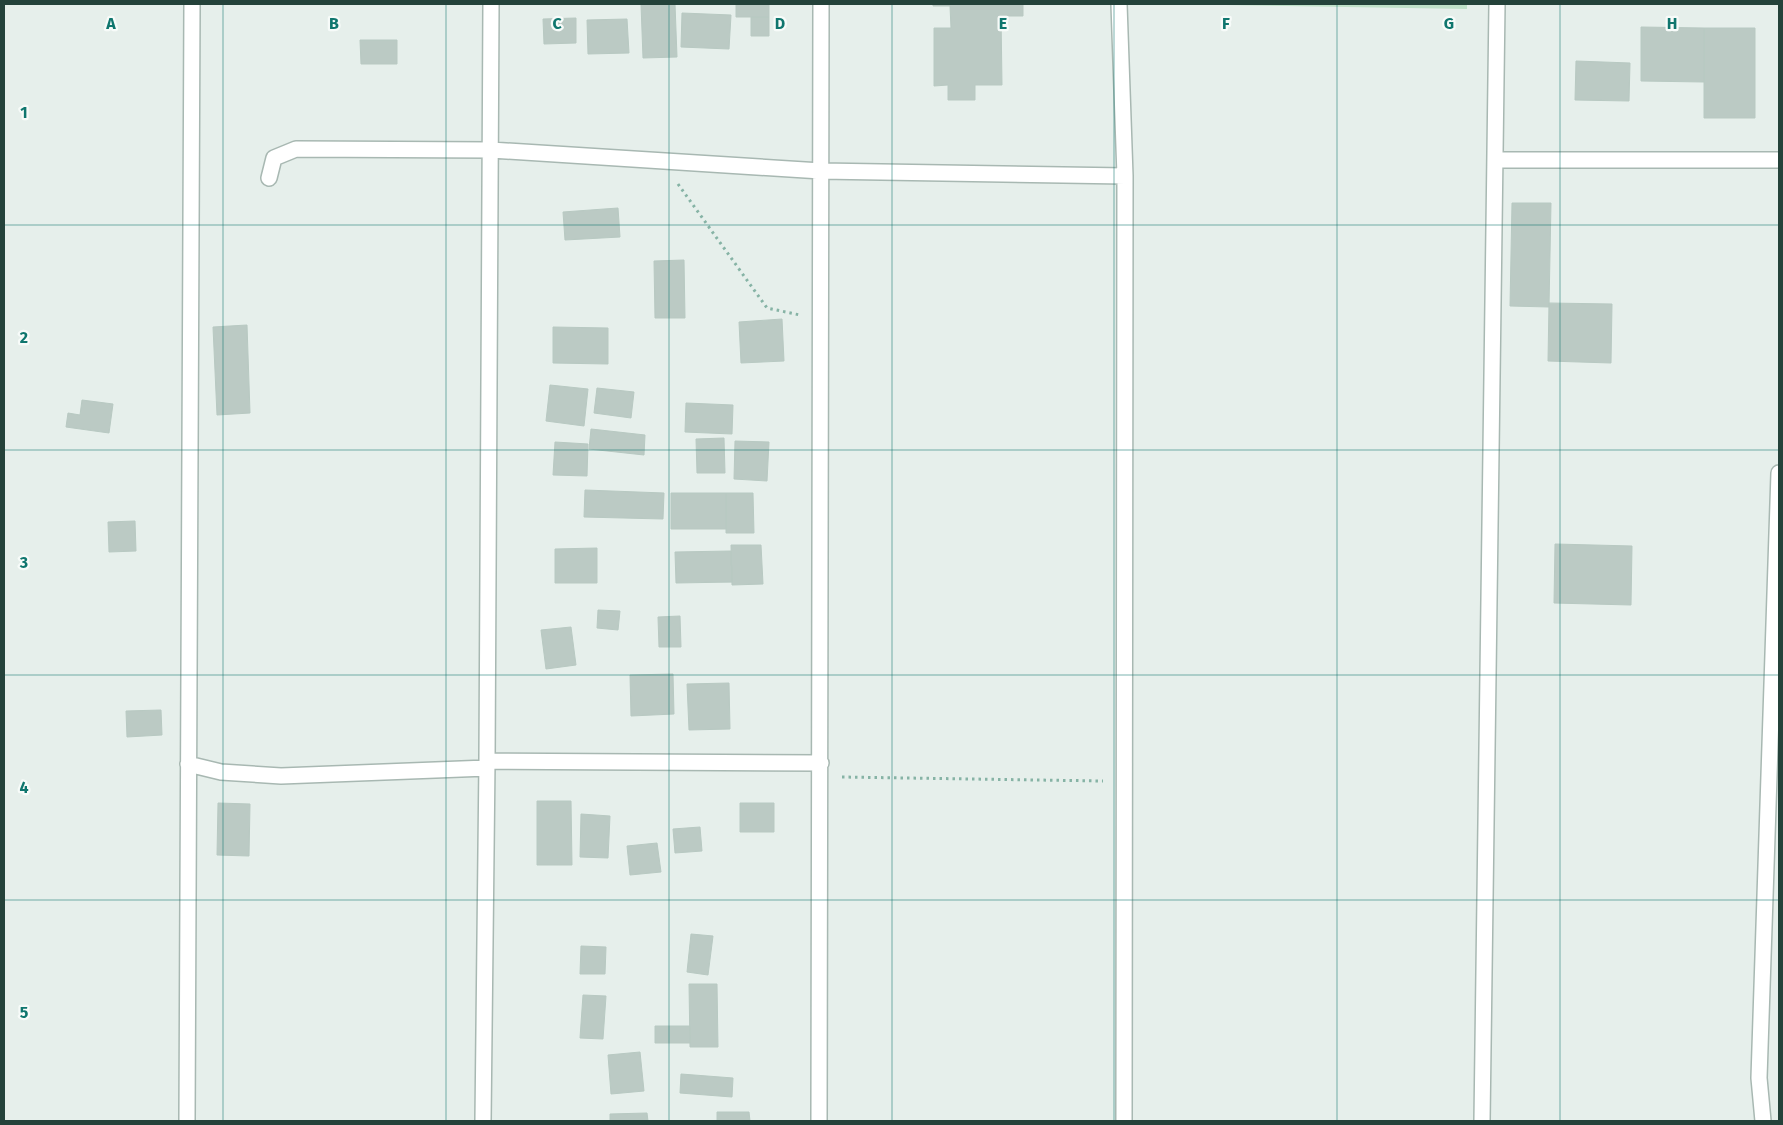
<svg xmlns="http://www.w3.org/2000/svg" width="1783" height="1125" font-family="'Fira Sans',sans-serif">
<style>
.green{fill:#bfe0c8}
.building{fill:#bbcac4;stroke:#b8c9c2}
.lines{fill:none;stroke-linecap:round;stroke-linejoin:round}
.minor-casing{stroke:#a8b8b2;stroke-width:18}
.path{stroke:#86b3a5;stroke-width:3;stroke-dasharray:2.5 4;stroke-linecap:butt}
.minor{stroke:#fff;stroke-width:15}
.grid{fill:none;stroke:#0f766e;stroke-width:1;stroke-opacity:0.55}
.grid-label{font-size:16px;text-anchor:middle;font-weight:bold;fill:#0f766e;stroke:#f7fbf9;stroke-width:4.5;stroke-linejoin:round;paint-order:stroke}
</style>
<rect width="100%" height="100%" fill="#e6efeb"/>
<path class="green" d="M 1163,4 L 1467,4 L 1467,9 Z"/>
<path class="building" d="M 641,4 L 675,4 L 677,57 L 643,58 Z
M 736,4 L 769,4 L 769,17 L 736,17 Z
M 933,4 L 1023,4 L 1023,16 L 1001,16 L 1002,85 L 975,85 L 975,100 L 948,100 L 948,85 L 934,86 L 934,28 L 951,28 L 950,6 L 933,6 Z
M 682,13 L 731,15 L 729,49 L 681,47 Z
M 751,17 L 769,17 L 769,36 L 751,36 Z
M 576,18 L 576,43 L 544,44 L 543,19 Z
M 627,19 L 629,53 L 588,54 L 587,20 Z
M 1641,27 L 1704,28 L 1704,82 L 1641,81 Z
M 1704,28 L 1755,28 L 1755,118 L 1704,118 Z
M 360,40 L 397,40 L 397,64 L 361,64 Z
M 1576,61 L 1630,63 L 1629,101 L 1575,100 Z
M 1512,203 L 1551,203 L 1549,307 L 1510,306 Z
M 618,208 L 620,237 L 565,240 L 563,212 Z
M 684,260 L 685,318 L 655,318 L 654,261 Z
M 1549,303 L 1612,304 L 1611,363 L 1548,361 Z
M 782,319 L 784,361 L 741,363 L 739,322 Z
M 247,325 L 250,413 L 217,415 L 213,327 Z
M 553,327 L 608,328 L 608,364 L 553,363 Z
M 550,385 L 588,389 L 584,426 L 546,421 Z
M 597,388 L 634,392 L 631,418 L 594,413 Z
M 82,400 L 113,404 L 109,433 L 66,427 L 68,413 L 80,415 Z
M 686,403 L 733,405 L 732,434 L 685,432 Z
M 591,429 L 645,435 L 644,455 L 589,449 Z
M 724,438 L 725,473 L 697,473 L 696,439 Z
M 735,441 L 769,442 L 767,481 L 734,479 Z
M 555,442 L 588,444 L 587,476 L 553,475 Z
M 585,490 L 664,493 L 663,519 L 584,517 Z
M 671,493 L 726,493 L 726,529 L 671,529 Z
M 726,493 L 753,493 L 754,533 L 726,533 Z
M 135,521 L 136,551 L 109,552 L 108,522 Z
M 1555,544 L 1632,546 L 1631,605 L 1554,603 Z
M 731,545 L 761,545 L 763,584 L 732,585 Z
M 597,548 L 597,583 L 555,583 L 555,549 Z
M 731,551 L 732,582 L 676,583 L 675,552 Z
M 598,610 L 620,611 L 618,630 L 597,628 Z
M 680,616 L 681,647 L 659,647 L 658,617 Z
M 571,627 L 576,665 L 546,669 L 541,630 Z
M 673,674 L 674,714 L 631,716 L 630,675 Z
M 729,683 L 730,729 L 689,730 L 687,684 Z
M 161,710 L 162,735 L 127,737 L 126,711 Z
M 537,801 L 571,801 L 572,865 L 537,865 Z
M 218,803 L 250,804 L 249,856 L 217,855 Z
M 740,803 L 774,803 L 774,832 L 740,832 Z
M 581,814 L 610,816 L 608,858 L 580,857 Z
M 700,827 L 702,851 L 675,853 L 673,829 Z
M 657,843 L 661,872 L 630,875 L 627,846 Z
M 691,934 L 713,936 L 708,975 L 687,972 Z
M 581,946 L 606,947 L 605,974 L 580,974 Z
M 689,984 L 717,984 L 718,1047 L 690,1047 Z
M 583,995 L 606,996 L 603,1039 L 580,1038 Z
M 655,1026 L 690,1026 L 690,1043 L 655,1043 Z
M 640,1052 L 644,1091 L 611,1094 L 608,1055 Z
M 681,1074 L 733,1078 L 732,1097 L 680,1093 Z
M 717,1112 L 749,1112 L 750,1121 L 717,1121 Z
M 647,1113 L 648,1121 L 610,1121 L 610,1114 Z"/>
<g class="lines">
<g class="minor-casing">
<path id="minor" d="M 1119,4 L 1125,176 L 1124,1121
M 1495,160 L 1779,160
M 269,178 L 274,158 L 296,149 L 491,150 L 821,171 L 1125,176
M 487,761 L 821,763
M 188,764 L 221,772 L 281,776 L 487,768
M 187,1121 L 192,4
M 483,1121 L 487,761 L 491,4
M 819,1121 L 821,4
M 1482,1121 L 1497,4
M 1763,1121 L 1759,1078 L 1779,473"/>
</g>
<path class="path" d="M 678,184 L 767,308 L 800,315
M 842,777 L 1103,781"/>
<use href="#minor" class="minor"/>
</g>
<path class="grid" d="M 223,4 L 223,1121M 446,4 L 446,1121M 669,4 L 669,1121M 892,4 L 892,1121M 1114,4 L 1114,1121M 1337,4 L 1337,1121M 1560,4 L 1560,1121M 4,225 L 1779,225M 4,450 L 1779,450M 4,675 L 1779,675M 4,900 L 1779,900"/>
<g class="grid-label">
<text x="111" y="29">A</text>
<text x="334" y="29">B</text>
<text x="557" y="29">C</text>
<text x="780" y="29">D</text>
<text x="1003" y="29">E</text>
<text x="1226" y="29">F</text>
<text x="1449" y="29">G</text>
<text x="1672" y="29">H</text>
<text x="24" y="118">1</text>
<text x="24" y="343">2</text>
<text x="24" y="568">3</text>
<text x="24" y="793">4</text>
<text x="24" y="1018">5</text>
</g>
<rect width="1783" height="1125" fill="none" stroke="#24423a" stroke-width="10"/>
</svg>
